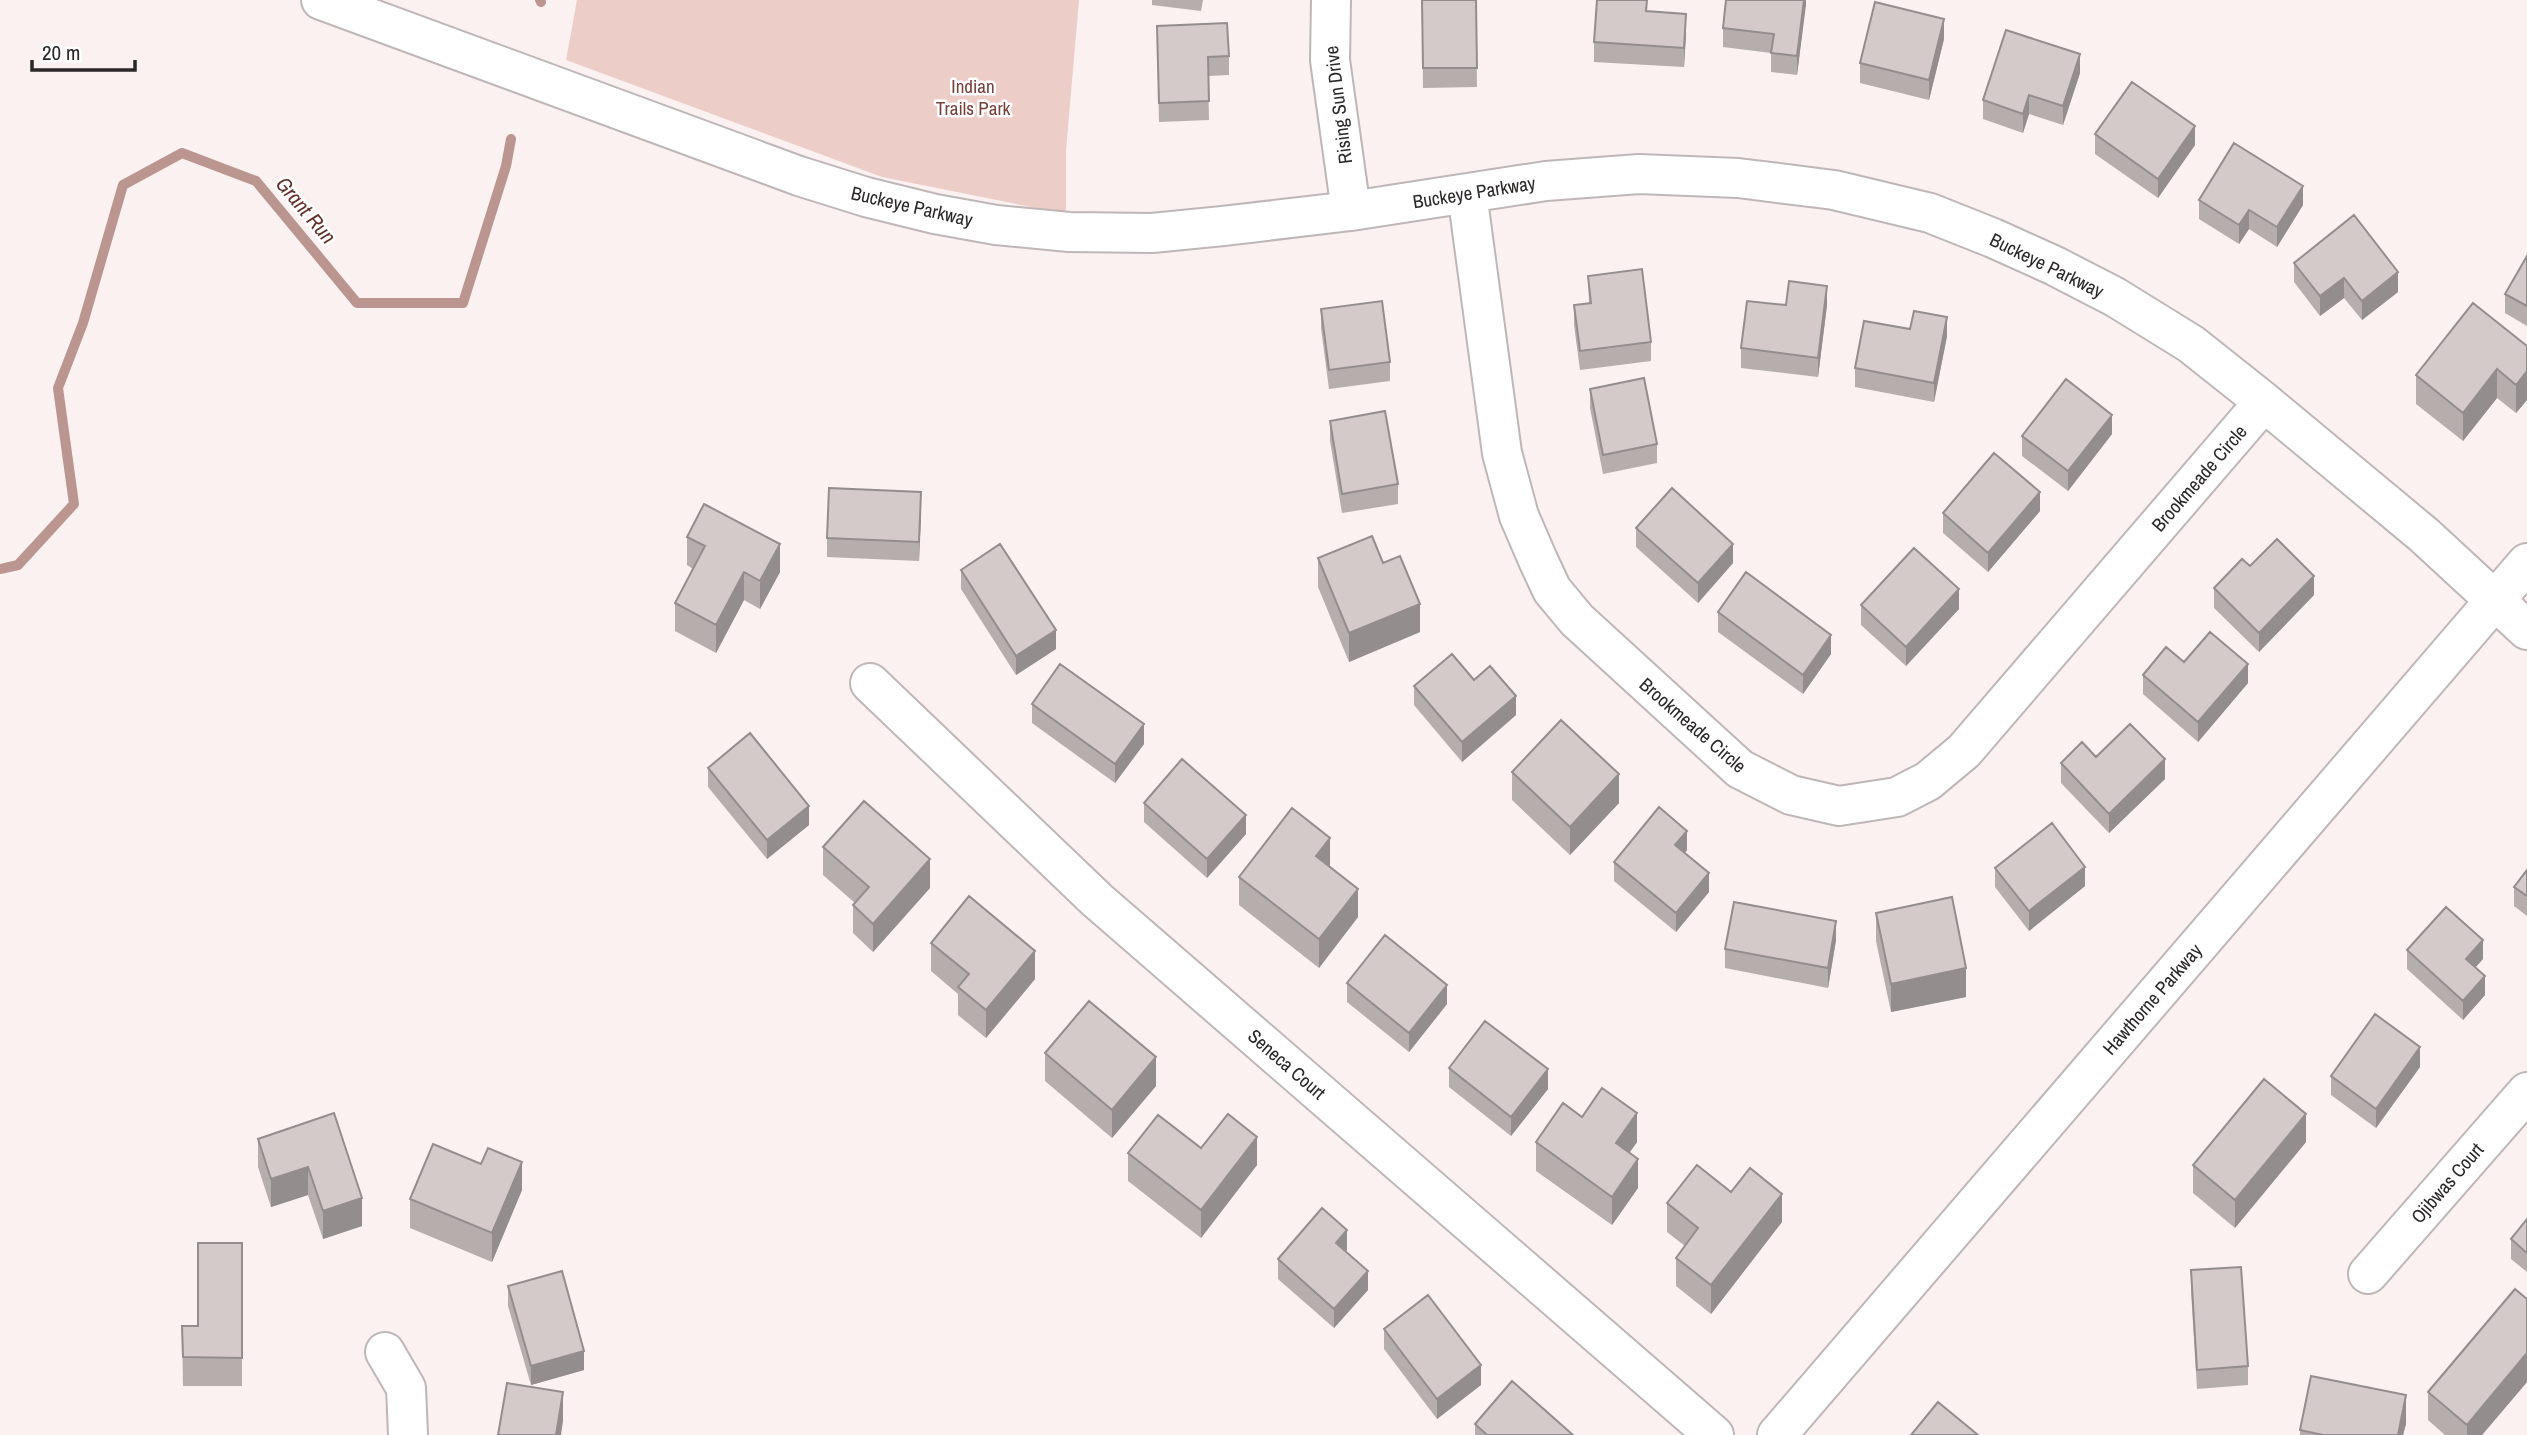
<svg xmlns="http://www.w3.org/2000/svg" width="2527" height="1435" font-family="'Archivo Narrow',sans-serif">
<style>
.green{fill:#eccdc8}
.lines{fill:none;stroke-linecap:round;stroke-linejoin:round}
.stream{stroke:#bb9690;stroke-width:10}
.minor-casing{stroke:#bfb7b6;stroke-width:42}
.minor{stroke:#fff;stroke-width:38}
.wall{fill:#b5aead}
.shaded-wall{fill:#948d8d}
.building{fill:#d3cac9;stroke:#948d8d;stroke-width:2}
.labels{text-anchor:middle;dominant-baseline:central;stroke-width:5;stroke-linejoin:round;paint-order:stroke}
.park-label{font-size:19px;fill:#77413a;stroke:#fff}
.street-label{font-size:19px;fill:#2a2727;stroke:#fff}
.water-label{font-size:21px;font-style:italic;fill:#633029;stroke:#fff}
</style>
<rect width="100%" height="100%" fill="#faf1f0"/>
<path class="green" d="M 577,0 L 1079,0 L 1066,150 L 1066,214 L 882,177 L 566,60 Z"/>
<g class="lines">
<path class="stream" d="M 540,0 L 541,2
M 0,569 L 18,565 L 74,504 L 58,388 L 83,323 L 123,185 L 182,153 L 256,181 L 357,303 L 463,303 L 506,166 L 511,139"/>
<g class="minor-casing">
<path id="minor" d="M 321,0 L 799,176 L 866,197 L 935,214 L 996,225 L 1069,232 L 1152,233 L 1223,226 L 1351,211 L 1546,181 L 1639,174 L 1738,178 L 1834,190 L 1930,213 L 1993,238 L 2055,266 L 2115,297 L 2191,344 L 2264,402 L 2424,535 L 2527,630
M 1331,0 L 1330,60 L 1351,211
M 1467,193 L 1502,453 L 1519,516 L 1538,560 L 1552,590 L 1577,620 L 1740,769 L 1791,795 L 1839,806 L 1897,797 L 1928,781 L 1964,751 L 2264,402
M 870,683 L 1097,900 L 1714,1435
M 2368,1274 L 2527,1092
M 385,1352 L 406,1388 L 408,1435
M 1777,1435 L 2527,563"/>
</g>
<use href="#minor" class="minor"/>
</g>
<path class="wall" d="M 1152,0 L 1203,0 L 1201,11 L 1152,5 Z
M 1422,0 L 1476,0 L 1477,87 L 1423,88 Z
M 1806,0 L 1797,75 L 1771,72 L 1771,53 L 1723,47 L 1723,28 Z
M 1647,12 L 1686,33 L 1684,67 L 1594,62 L 1594,42 Z
M 1157,26 L 1229,56 L 1229,75 L 1208,76 L 1209,120 L 1159,122 Z
M 1944,39 L 1929,100 L 1860,83 L 1860,63 Z
M 2080,73 L 2063,125 L 2029,114 L 2023,133 L 1983,119 L 1983,100 Z
M 2095,134 L 2195,145 L 2158,198 L 2095,154 Z
M 2199,200 L 2303,205 L 2277,247 L 2249,229 L 2239,244 L 2199,219 Z
M 2527,256 L 2527,326 L 2505,313 L 2505,294 Z
M 2294,263 L 2398,292 L 2362,320 L 2344,298 L 2320,316 L 2294,282 Z
M 1588,276 L 1651,342 L 1651,361 L 1580,370 L 1574,325 L 1574,305 L 1589,303 Z
M 1786,305 L 1827,305 L 1818,377 L 1741,368 L 1741,348 Z
M 1321,309 L 1390,362 L 1390,381 L 1329,389 L 1321,328 Z
M 1910,329 L 1947,336 L 1934,402 L 1855,387 L 1855,368 Z
M 2527,346 L 2527,400 L 2516,413 L 2497,398 L 2463,441 L 2416,404 L 2416,375 Z
M 1590,389 L 1657,444 L 1657,463 L 1603,474 L 1590,408 Z
M 1330,421 L 1398,484 L 1398,504 L 1342,513 L 1330,441 Z
M 2112,434 L 2068,491 L 2022,456 L 2022,436 Z
M 921,511 L 919,561 L 827,557 L 827,538 Z
M 2040,511 L 1988,572 L 1943,533 L 1943,513 Z
M 1636,528 L 1733,563 L 1698,603 L 1636,547 Z
M 687,537 L 780,572 L 760,609 L 744,600 L 716,653 L 675,631 L 675,603 L 693,569 L 687,565 Z
M 1318,558 L 1383,563 L 1420,632 L 1349,662 L 1318,587 Z
M 2250,566 L 2314,595 L 2259,652 L 2214,608 L 2214,588 Z
M 961,570 L 1056,649 L 1016,675 L 961,589 Z
M 1861,605 L 1959,609 L 1906,666 L 1861,625 Z
M 1718,612 L 1831,654 L 1803,694 L 1718,632 Z
M 2184,662 L 2248,683 L 2198,742 L 2143,694 L 2143,675 Z
M 1474,680 L 1516,715 L 1462,762 L 1414,705 L 1414,686 Z
M 1032,704 L 1144,744 L 1115,783 L 1032,723 Z
M 2096,757 L 2165,779 L 2109,833 L 2061,783 L 2061,763 Z
M 708,768 L 809,825 L 767,859 L 708,787 Z
M 1512,772 L 1619,803 L 1570,855 L 1512,800 Z
M 1144,803 L 1246,834 L 1207,878 L 1144,822 Z
M 823,847 L 930,888 L 873,952 L 853,933 L 853,905 L 855,903 L 823,875 Z
M 1687,850 L 1685,853 L 1709,892 L 1676,932 L 1614,881 L 1614,862 Z
M 1330,866 L 1329,867 L 1358,917 L 1319,968 L 1239,905 L 1239,877 Z
M 1995,868 L 2085,886 L 2029,931 L 1995,887 Z
M 2527,870 L 2527,916 L 2514,906 L 2514,887 Z
M 1876,913 L 1966,997 L 1891,1012 L 1876,941 Z
M 1836,940 L 1828,988 L 1725,968 L 1725,949 Z
M 931,943 L 1035,979 L 986,1038 L 958,1015 L 958,994 L 931,971 Z
M 2407,950 L 2483,959 L 2475,967 L 2485,995 L 2463,1020 L 2407,969 Z
M 1347,983 L 1447,1004 L 1409,1052 L 1347,1002 Z
M 1045,1053 L 1156,1086 L 1112,1138 L 1045,1081 Z
M 2420,1067 L 2376,1128 L 2331,1095 L 2331,1076 Z
M 1449,1068 L 1548,1089 L 1511,1136 L 1449,1087 Z
M 334,1113 L 362,1226 L 323,1239 L 308,1195 L 271,1207 L 258,1167 L 258,1139 Z
M 1582,1117 L 1637,1142 L 1629,1153 L 1638,1188 L 1612,1225 L 1536,1171 L 1536,1142 Z
M 2306,1142 L 2235,1228 L 2193,1193 L 2193,1165 Z
M 1201,1148 L 1257,1165 L 1201,1238 L 1128,1181 L 1128,1153 Z
M 522,1190 L 492,1262 L 410,1228 L 410,1199 Z
M 1731,1192 L 1782,1222 L 1711,1314 L 1676,1286 L 1676,1258 L 1685,1246 L 1667,1232 L 1667,1203 Z
M 2527,1219 L 2527,1272 L 2511,1259 L 2511,1239 Z
M 242,1243 L 242,1386 L 183,1386 L 182,1326 L 198,1326 Z
M 1347,1250 L 1345,1252 L 1368,1290 L 1334,1328 L 1278,1279 L 1278,1259 Z
M 2191,1270 L 2248,1366 L 2248,1385 L 2197,1389 L 2191,1290 Z
M 508,1286 L 584,1370 L 531,1385 L 508,1306 Z
M 1384,1329 L 1481,1385 L 1437,1419 L 1384,1349 Z
M 2527,1382 L 2482,1435 L 2445,1435 L 2428,1420 L 2428,1392 Z
M 1475,1424 L 1573,1435 L 1475,1435 Z
M 2406,1424 L 2403,1435 L 2300,1435 L 2300,1430 Z"/>
<path class="shaded-wall" d="M 1804,0 L 1806,0 L 1806,5 L 1797,75 L 1797,56 Z
M 1686,14 L 1686,33 L 1684,67 L 1684,48 Z
M 1944,19 L 1944,39 L 1929,100 L 1929,80 Z
M 2080,54 L 2080,73 L 2063,125 L 2063,106 Z
M 2029,95 L 2029,114 L 2023,133 L 2023,114 Z
M 2195,126 L 2195,145 L 2158,198 L 2158,179 Z
M 2303,186 L 2303,205 L 2277,247 L 2277,227 Z
M 2249,210 L 2249,229 L 2239,244 L 2239,225 Z
M 2398,272 L 2398,292 L 2362,320 L 2362,301 Z
M 2344,278 L 2344,298 L 2320,316 L 2320,296 Z
M 1827,286 L 1827,305 L 1818,377 L 1818,358 Z
M 1947,317 L 1947,336 L 1934,402 L 1934,383 Z
M 2497,369 L 2497,398 L 2463,441 L 2463,413 Z
M 2527,371 L 2527,400 L 2516,413 L 2516,385 Z
M 2112,415 L 2112,434 L 2068,491 L 2068,471 Z
M 921,492 L 921,511 L 919,561 L 919,542 Z
M 2040,492 L 2040,511 L 1988,572 L 1988,553 Z
M 780,544 L 780,572 L 760,609 L 760,581 Z
M 1733,544 L 1733,563 L 1698,603 L 1698,583 Z
M 744,572 L 744,600 L 716,653 L 716,625 Z
M 2314,576 L 2314,595 L 2259,652 L 2259,633 Z
M 1959,589 L 1959,609 L 1906,666 L 1906,647 Z
M 1420,604 L 1420,632 L 1349,662 L 1349,633 Z
M 1056,630 L 1056,649 L 1016,675 L 1016,656 Z
M 1831,635 L 1831,654 L 1803,694 L 1803,675 Z
M 2248,664 L 2248,683 L 2198,742 L 2198,722 Z
M 1516,696 L 1516,715 L 1462,762 L 1462,742 Z
M 1144,724 L 1144,744 L 1115,783 L 1115,764 Z
M 2165,759 L 2165,779 L 2109,833 L 2109,814 Z
M 1619,774 L 1619,803 L 1570,855 L 1570,827 Z
M 809,806 L 809,825 L 767,859 L 767,840 Z
M 1246,815 L 1246,834 L 1207,878 L 1207,859 Z
M 1687,831 L 1687,850 L 1675,864 L 1675,845 Z
M 1330,838 L 1330,866 L 1316,885 L 1316,856 Z
M 930,859 L 930,888 L 873,952 L 873,924 Z
M 2085,867 L 2085,886 L 2029,931 L 2029,911 Z
M 1709,873 L 1709,892 L 1676,932 L 1676,913 Z
M 1358,889 L 1358,917 L 1319,968 L 1319,939 Z
M 1836,921 L 1836,940 L 1828,988 L 1828,968 Z
M 2483,940 L 2483,959 L 2466,978 L 2466,959 Z
M 1035,951 L 1035,979 L 986,1038 L 986,1010 Z
M 1966,968 L 1966,997 L 1891,1012 L 1891,984 Z
M 2485,976 L 2485,995 L 2463,1020 L 2463,1001 Z
M 1447,985 L 1447,1004 L 1409,1052 L 1409,1033 Z
M 2420,1047 L 2420,1067 L 2376,1128 L 2376,1109 Z
M 1156,1057 L 1156,1086 L 1112,1138 L 1112,1110 Z
M 1548,1069 L 1548,1089 L 1511,1136 L 1511,1117 Z
M 1637,1113 L 1637,1142 L 1616,1172 L 1616,1143 Z
M 2306,1114 L 2306,1142 L 2235,1228 L 2235,1200 Z
M 1257,1137 L 1257,1165 L 1201,1238 L 1201,1210 Z
M 1638,1159 L 1638,1188 L 1612,1225 L 1612,1197 Z
M 522,1162 L 522,1190 L 492,1262 L 492,1233 Z
M 308,1167 L 308,1195 L 271,1207 L 271,1179 Z
M 1782,1194 L 1782,1222 L 1711,1314 L 1711,1285 Z
M 362,1198 L 362,1226 L 323,1239 L 323,1211 Z
M 1347,1230 L 1347,1250 L 1336,1263 L 1336,1243 Z
M 1368,1271 L 1368,1290 L 1334,1328 L 1334,1309 Z
M 584,1351 L 584,1370 L 531,1385 L 531,1366 Z
M 2527,1353 L 2527,1382 L 2482,1435 L 2467,1435 L 2467,1425 Z
M 1481,1365 L 1481,1385 L 1437,1419 L 1437,1399 Z
M 563,1392 L 563,1421 L 561,1435 L 556,1435 Z
M 2406,1395 L 2406,1424 L 2403,1435 L 2398,1435 Z"/>
<path class="building" d="M 1422,0 L 1476,0 L 1477,68 L 1423,68 Z
M 1597,0 L 1647,0 L 1646,11 L 1686,14 L 1684,48 L 1594,42 Z
M 1726,0 L 1804,0 L 1797,56 L 1771,53 L 1774,34 L 1723,28 Z
M 1875,2 L 1944,19 L 1929,80 L 1860,63 Z
M 1227,23 L 1229,56 L 1208,57 L 1209,101 L 1159,103 L 1157,26 Z
M 2006,30 L 2080,54 L 2063,106 L 2029,95 L 2023,114 L 1983,100 Z
M 2132,82 L 2195,126 L 2158,179 L 2095,134 Z
M 2234,143 L 2303,186 L 2277,227 L 2249,210 L 2239,225 L 2199,200 Z
M 2354,215 L 2398,272 L 2362,301 L 2344,278 L 2320,296 L 2294,263 Z
M 2527,256 L 2527,306 L 2505,294 Z
M 1642,269 L 1651,342 L 1580,351 L 1574,305 L 1591,303 L 1588,276 Z
M 1789,281 L 1827,286 L 1818,358 L 1741,348 L 1747,301 L 1786,305 Z
M 1382,301 L 1390,362 L 1329,370 L 1321,309 Z
M 2473,303 L 2527,346 L 2527,371 L 2516,385 L 2497,369 L 2463,413 L 2416,375 Z
M 1914,311 L 1947,317 L 1934,383 L 1855,368 L 1864,321 L 1910,329 Z
M 1644,378 L 1657,444 L 1603,455 L 1590,389 Z
M 2066,379 L 2112,415 L 2068,471 L 2022,436 Z
M 1385,411 L 1398,484 L 1342,494 L 1330,421 Z
M 1994,453 L 2040,492 L 1988,553 L 1943,513 Z
M 829,488 L 921,492 L 919,542 L 827,538 Z
M 1672,488 L 1733,544 L 1698,583 L 1636,528 Z
M 704,504 L 780,544 L 760,581 L 744,572 L 716,625 L 675,603 L 705,546 L 687,537 Z
M 1372,536 L 1383,563 L 1400,556 L 1420,604 L 1349,633 L 1318,558 Z
M 2277,539 L 2314,576 L 2259,633 L 2214,588 L 2242,559 L 2250,566 Z
M 1000,544 L 1056,630 L 1016,656 L 961,570 Z
M 1914,548 L 1959,589 L 1906,647 L 1861,605 Z
M 1746,572 L 1831,635 L 1803,675 L 1718,612 Z
M 2210,632 L 2248,664 L 2198,722 L 2143,675 L 2166,647 L 2184,662 Z
M 1452,654 L 1474,680 L 1490,666 L 1516,696 L 1462,742 L 1414,686 Z
M 1060,664 L 1144,724 L 1115,764 L 1032,704 Z
M 1561,720 L 1619,774 L 1570,827 L 1512,772 Z
M 2130,724 L 2165,759 L 2109,814 L 2061,763 L 2082,742 L 2096,757 Z
M 750,733 L 809,806 L 767,840 L 708,768 Z
M 1182,759 L 1246,815 L 1207,859 L 1144,803 Z
M 864,801 L 930,859 L 873,924 L 853,905 L 869,887 L 823,847 Z
M 1659,807 L 1687,831 L 1675,845 L 1709,873 L 1676,913 L 1614,862 Z
M 1292,808 L 1330,838 L 1316,856 L 1358,889 L 1319,939 L 1239,877 Z
M 2052,823 L 2085,867 L 2029,911 L 1995,868 Z
M 2527,870 L 2527,896 L 2514,887 Z
M 969,896 L 1035,951 L 986,1010 L 958,987 L 969,974 L 931,943 Z
M 1952,897 L 1966,968 L 1891,984 L 1876,913 Z
M 1734,902 L 1836,921 L 1828,968 L 1725,949 Z
M 2446,907 L 2483,940 L 2466,959 L 2485,976 L 2463,1001 L 2407,950 Z
M 1385,935 L 1447,985 L 1409,1033 L 1347,983 Z
M 1089,1001 L 1156,1057 L 1112,1110 L 1045,1053 Z
M 2375,1014 L 2420,1047 L 2376,1109 L 2331,1076 Z
M 1485,1021 L 1548,1069 L 1511,1117 L 1449,1068 Z
M 2264,1079 L 2306,1114 L 2235,1200 L 2193,1165 Z
M 1602,1088 L 1637,1113 L 1616,1143 L 1638,1159 L 1612,1197 L 1536,1142 L 1563,1103 L 1582,1117 Z
M 334,1113 L 362,1198 L 323,1211 L 308,1167 L 271,1179 L 258,1139 Z
M 1228,1114 L 1257,1137 L 1201,1210 L 1128,1153 L 1158,1115 L 1201,1148 Z
M 433,1144 L 481,1164 L 488,1148 L 522,1162 L 492,1233 L 410,1199 Z
M 1697,1165 L 1731,1192 L 1750,1168 L 1782,1194 L 1711,1285 L 1676,1258 L 1698,1228 L 1667,1203 Z
M 1322,1208 L 1347,1230 L 1336,1243 L 1368,1271 L 1334,1309 L 1278,1259 Z
M 2527,1219 L 2527,1253 L 2511,1239 Z
M 198,1243 L 242,1243 L 242,1358 L 183,1357 L 182,1326 L 198,1326 Z
M 2241,1267 L 2248,1366 L 2197,1370 L 2191,1270 Z
M 562,1271 L 584,1351 L 531,1366 L 508,1286 Z
M 2515,1289 L 2527,1299 L 2527,1353 L 2467,1425 L 2428,1392 Z
M 1428,1295 L 1481,1365 L 1437,1399 L 1384,1329 Z
M 2311,1376 L 2406,1395 L 2398,1435 L 2323,1435 L 2300,1430 Z
M 1512,1381 L 1573,1435 L 1487,1435 L 1475,1424 Z
M 507,1383 L 563,1392 L 556,1435 L 498,1435 Z
M 1938,1402 L 1978,1435 L 1911,1435 Z"/>
<g class="labels">
<g class="park-label">
<text x="973" y="86">Indian<tspan x="973" dy="22">Trails Park</tspan></text>
</g>
<g class="street-label">
<text transform="translate(1338 105) rotate(-97)">Rising Sun Drive</text>
<text transform="translate(1474 192) rotate(-9)">Buckeye Parkway</text>
<text transform="translate(912 206) rotate(13)">Buckeye Parkway</text>
<text transform="translate(2047 265) rotate(26)">Buckeye Parkway</text>
<text transform="translate(2199 478) rotate(-49)">Brookmeade Circle</text>
<text transform="translate(1693 725) rotate(41)">Brookmeade Circle</text>
<text transform="translate(2152 999) rotate(-49)">Hawthorne Parkway</text>
<text transform="translate(1287 1064) rotate(41)">Seneca Court</text>
<text transform="translate(2447 1183) rotate(-49)">Ojibwas Court</text>
</g>
<g class="water-label">
<text transform="translate(306 210) rotate(50)">Grant Run</text>
</g>
</g>
<path d="M32 60v10h103v-10" fill="none" stroke="#2a2727" stroke-width="3.5"/>
<text x="42" y="60" font-size="21" fill="#2a2727" stroke="#ffffff" stroke-width="5" paint-order="stroke">20 m</text>
</svg>
